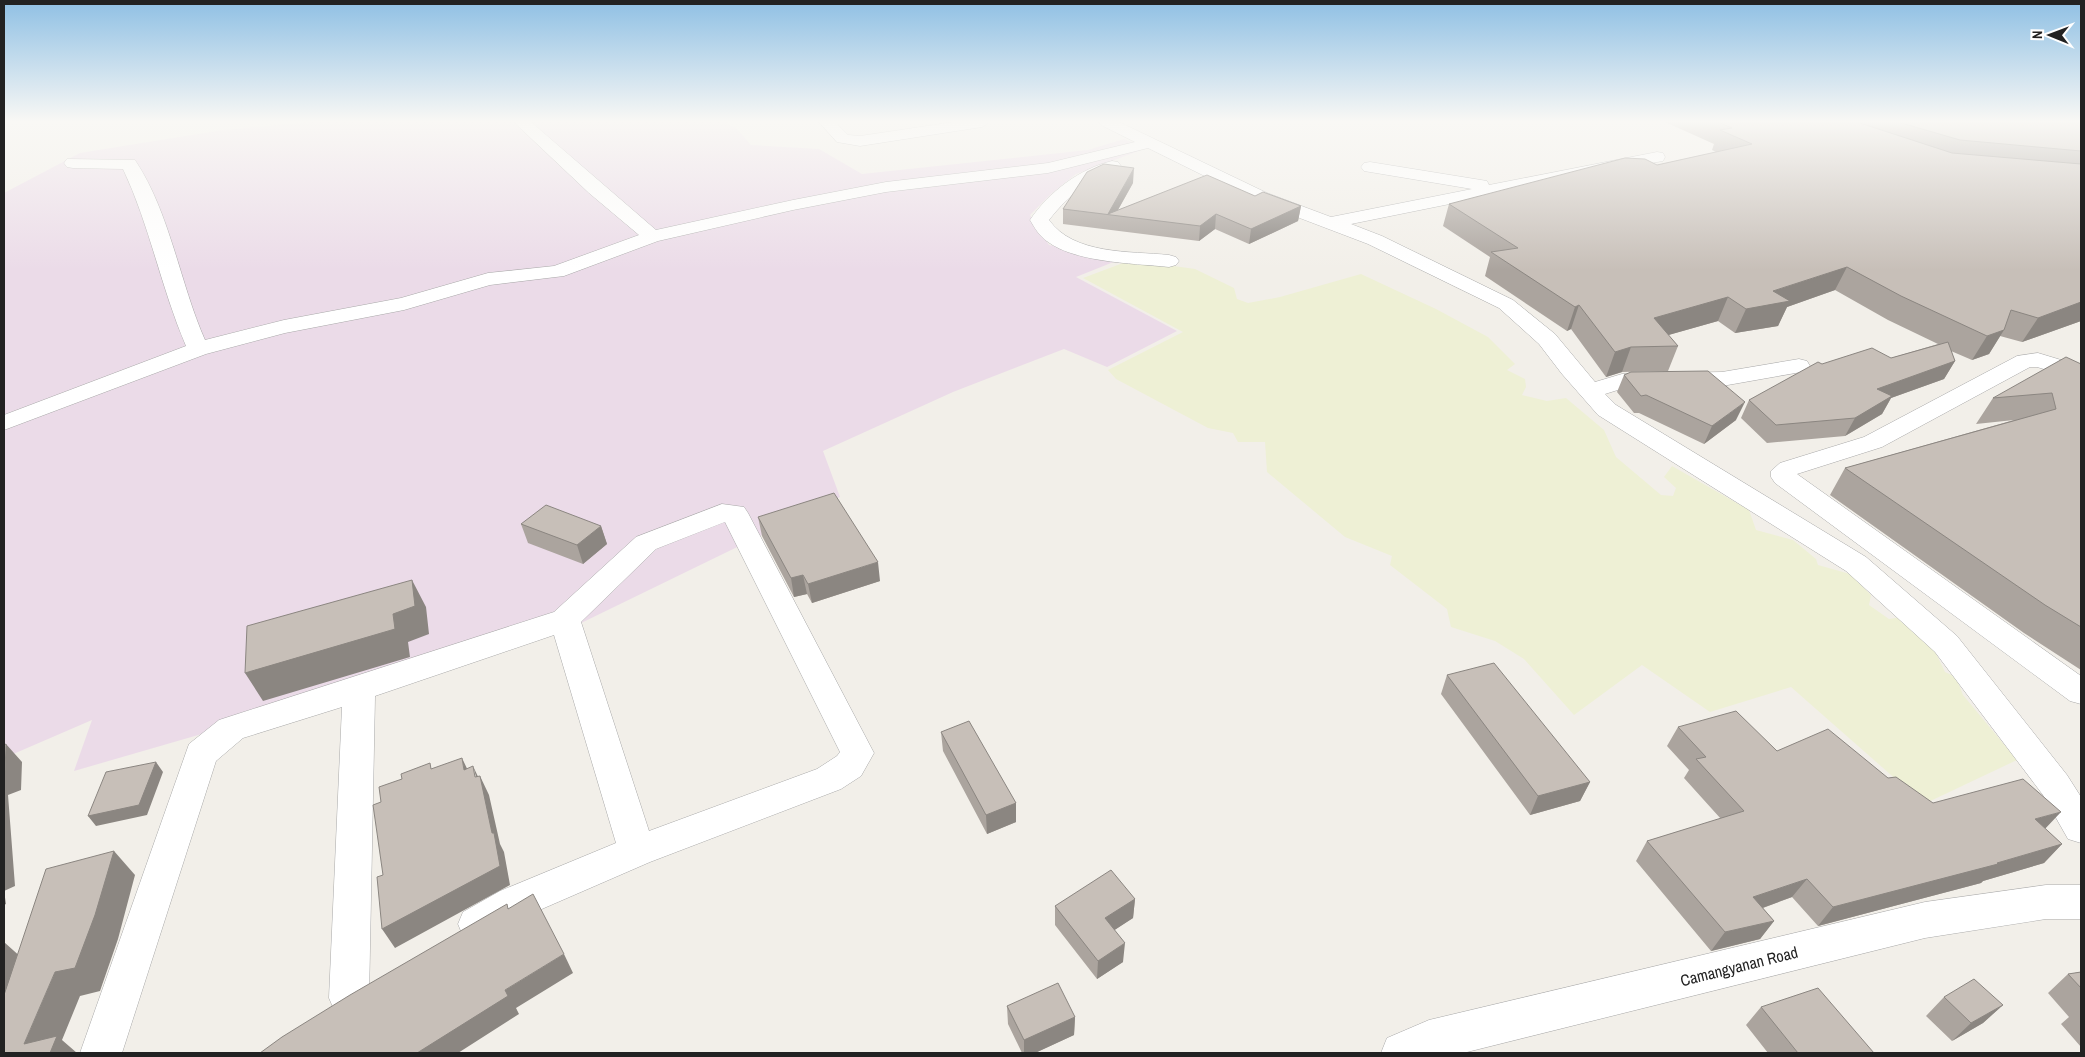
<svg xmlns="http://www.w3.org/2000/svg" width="2085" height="1057" font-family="'Archivo Narrow',sans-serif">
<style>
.industrial{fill:#ebdbe8}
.farmland{fill:#eef0d5}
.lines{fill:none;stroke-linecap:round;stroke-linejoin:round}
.minor-casing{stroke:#a9a9a9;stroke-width:1}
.minor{fill:#fff;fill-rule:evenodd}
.wall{fill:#aba49e}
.shaded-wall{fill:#8b8681}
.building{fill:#c7bfb8;stroke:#8b8681}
.labels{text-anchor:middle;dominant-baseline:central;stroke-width:4;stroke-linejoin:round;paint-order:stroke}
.near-street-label{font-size:16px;fill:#222;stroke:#fff}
</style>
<rect width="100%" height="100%" fill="#f2efe9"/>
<path class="industrial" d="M 311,122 L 725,122 L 737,129 L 751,145 L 819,149 L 862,174 L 1088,150 L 1124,139 L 1147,148 L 1076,174 L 1051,194 L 1030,215 L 1049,245 L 1121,259 L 1076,277 L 1177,331 L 1107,367 L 1064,349 L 953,392 L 823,451 L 840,497 L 575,626 L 74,771 L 92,720 L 4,758 L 4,193 L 80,153 L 223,130 Z"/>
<path class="farmland" d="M 1131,260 L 1195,269 L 1234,288 L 1237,299 L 1248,303 L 1280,297 L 1361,274 L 1436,309 L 1488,337 L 1515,364 L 1507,370 L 1525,379 L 1526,387 L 1522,395 L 1547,401 L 1566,398 L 1604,430 L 1616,457 L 1661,495 L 1673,496 L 1676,488 L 1664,477 L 1672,466 L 1749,510 L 1756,530 L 1793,540 L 1816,559 L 1818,565 L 1850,574 L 1871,595 L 1869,605 L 1889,619 L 1902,617 L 1931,643 L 1945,672 L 1956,677 L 1963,695 L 2017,760 L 1924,804 L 1791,687 L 1710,712 L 1642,665 L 1574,715 L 1524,659 L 1495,641 L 1451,627 L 1447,609 L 1390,565 L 1392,556 L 1345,537 L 1267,472 L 1265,442 L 1238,442 L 1233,433 L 1208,428 L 1116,379 L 1108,370 L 1183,332 L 1083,278 Z"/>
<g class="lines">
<g class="minor-casing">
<path id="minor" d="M 514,122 L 531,122 L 656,230 L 793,200 L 886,182 L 1048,163 L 1135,142 L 1101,125 L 1099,122 L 1119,122 L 1267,193 L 1331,217 L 1472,189 L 1364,171 L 1361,167 L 1364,163 L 1370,162 L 1481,180 L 1487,181 L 1489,185 L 1657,152 L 1663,153 L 1665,157 L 1663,161 L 1657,162 L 1351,224 L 1382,236 L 1513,300 L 1555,334 L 1595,382 L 1622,374 L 1722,372 L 1799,359 L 1807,361 L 1810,366 L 1807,371 L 1722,386 L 1624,388 L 1605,394 L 1616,405 L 1866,557 L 1957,636 L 2067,775 L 2081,797 L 2081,843 L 2068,839 L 2043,795 L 1935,652 L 1846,571 L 1598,415 L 1562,374 L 1539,344 L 1499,308 L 1368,244 L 1255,201 L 1148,148 L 1048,173 L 886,192 L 793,210 L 658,241 L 564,276 L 490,285 L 404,310 L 285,333 L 206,354 L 4,430 L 4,415 L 186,346 C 161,288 150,226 123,169 L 73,168 L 67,167 L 64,163 L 67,159 L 135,160 C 170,212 180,284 205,340 L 284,320 L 401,298 L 488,273 L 554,266 L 639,235 L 589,193 Z
M 819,122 L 835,122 L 848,135 L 860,136 L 954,122 L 990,122 L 982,127 L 860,146 L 837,142 Z
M 1112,161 L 1118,162 L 1121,166 C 1114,175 1096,179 1086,185 C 1072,194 1059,207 1049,220 C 1074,255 1130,251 1169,255 L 1176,257 L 1179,261 L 1176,265 L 1169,267 C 1133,263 1067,263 1041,236 C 1037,232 1033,225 1030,220 C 1049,192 1079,169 1112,161 Z
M 2038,353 L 2081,366 L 2081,380 L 2037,367 L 2030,367 L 1882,447 L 1797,474 L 2081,676 L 2081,704 L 2070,701 L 1775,483 L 1771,477 L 1771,471 L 1780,463 L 1864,437 L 2017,356 Z
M 722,504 L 744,507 L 748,513 L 874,753 L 861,776 L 841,789 L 650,862 L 528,915 L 491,936 L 477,942 L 463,936 L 458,924 L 463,912 L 500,891 L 616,843 L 554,635 L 375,696 L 369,998 L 363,1012 L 349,1018 L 335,1012 L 329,998 L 342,707 L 243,738 L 216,761 L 122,1053 L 80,1053 L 189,744 L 219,720 L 554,612 L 636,537 ZM 725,522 L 840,752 L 837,756 L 817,769 L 649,831 L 581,622 L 656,549 Z
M 2046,885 L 2081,885 L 2081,919 L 2046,919 L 1925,938 L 1463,1053 L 1381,1053 L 1387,1038 L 1429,1020 L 1925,902 Z"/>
</g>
<use href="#minor" class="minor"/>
</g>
<path class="wall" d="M 1665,122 L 2081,122 L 2081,321 L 2022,342 L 2000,336 L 1989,354 L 1972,360 L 1951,351 L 1955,361 L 1944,379 L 1891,398 L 1882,414 L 1845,436 L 1767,443 L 1741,418 L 1749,400 L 1822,364 L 1891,358 L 1938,344 L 1888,320 L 1835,290 L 1787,307 L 1778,326 L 1735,333 L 1718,321 L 1668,335 L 1678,346 L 1668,371 L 1622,372 L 1606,377 L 1571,329 L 1567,331 L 1485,276 L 1490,257 L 1443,226 L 1449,204 L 1657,165 L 1716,152 L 1712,150 L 1714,144 Z
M 1133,183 L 1118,210 L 1255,196 L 1301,206 L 1298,221 L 1249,244 L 1215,229 L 1199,241 L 1063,224 L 1063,209 Z
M 2081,364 L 2081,670 L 2024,633 L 1830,495 L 1845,468 L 2014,420 L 1976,424 L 1993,398 Z
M 1624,375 L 1736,420 L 1704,444 L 1639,413 L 1634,413 L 1617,392 Z
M 758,517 L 880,581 L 812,603 L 807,594 L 794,597 L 762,536 Z
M 521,524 L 601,526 L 607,544 L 583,564 L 528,543 Z
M 1447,675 L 1590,782 L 1580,801 L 1530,815 L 1441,694 Z
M 1678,727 L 1888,778 L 1933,803 L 2045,829 L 2062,844 L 2044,863 L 1983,881 L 1981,883 L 1818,926 L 1792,897 L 1763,908 L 1774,921 L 1760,939 L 1711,951 L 1636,861 L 1647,841 L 1721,819 L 1684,778 L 1689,770 L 1667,746 Z
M 941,732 L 1016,803 L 1016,822 L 987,834 L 943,751 Z
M 1135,899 L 1133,918 L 1114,930 L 1123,962 L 1097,979 L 1055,925 L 1055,906 Z
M 2081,972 L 2081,1047 L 2061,1024 L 2069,1017 L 2048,993 L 2068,974 Z
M 1944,997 L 2003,1005 L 1983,1023 L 1952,1041 L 1926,1016 Z
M 1007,1006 L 1075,1017 L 1074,1035 L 1035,1053 L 1022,1053 L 1008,1024 Z
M 1761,1007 L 1874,1053 L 1768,1053 L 1746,1025 Z"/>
<path class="shaded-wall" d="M 1134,168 L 1133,183 L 1115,215 L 1108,214 Z
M 1301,206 L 1298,221 L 1249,244 L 1251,229 Z
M 1216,214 L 1215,229 L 1199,241 L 1200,226 Z
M 1847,267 L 1835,290 L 1787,307 L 1778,326 L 1735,333 L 1746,309 L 1773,291 Z
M 1728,297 L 1718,321 L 1644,342 L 1654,318 Z
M 2081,302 L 2081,321 L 2022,342 L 2038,318 Z
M 1579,305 L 1571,329 L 1567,331 L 1575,307 Z
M 2004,330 L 1989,354 L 1972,360 L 1987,336 Z
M 1631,347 L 1622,372 L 1606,377 L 1615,352 Z
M 1955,361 L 1944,379 L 1891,398 L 1882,414 L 1845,436 L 1855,418 L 1877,389 Z
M 1745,402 L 1736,420 L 1704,444 L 1712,426 Z
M 601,526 L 607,544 L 583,564 L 577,545 Z
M 878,562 L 880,581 L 812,603 L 808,584 Z
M 803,575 L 807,594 L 794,597 L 791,578 Z
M 412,580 L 426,607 L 429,634 L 408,642 L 410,657 L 263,701 L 245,673 L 393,614 Z
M 6,744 L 22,762 L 21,790 L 8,795 L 15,886 L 4,891 L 6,904 L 4,905 L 4,773 Z
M 462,758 L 471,777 L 464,770 Z
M 156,762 L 163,772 L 147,815 L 96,826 L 88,816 Z
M 473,766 L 481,783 L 480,776 L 489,795 L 500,844 L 504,852 L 510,885 L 395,948 L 382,929 L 492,833 Z
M 1590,782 L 1580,801 L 1530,815 L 1538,796 Z
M 1016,803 L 1016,822 L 987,834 L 986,815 Z
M 2061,812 L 2043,831 L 2035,819 Z
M 2062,844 L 2044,863 L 1983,881 L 1981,883 L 1818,926 L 1833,907 L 1997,863 Z
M 114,851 L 135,875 L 118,939 L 100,991 L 80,996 L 62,1040 L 77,1053 L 36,1053 L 24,1044 L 55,972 Z
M 1807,879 L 1792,897 L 1740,916 L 1753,897 Z
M 1135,899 L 1133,918 L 1104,937 L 1105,918 Z
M 1774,921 L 1760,939 L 1711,951 L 1725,932 Z
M 4,942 L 23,959 L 4,999 Z
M 1125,943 L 1123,962 L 1097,979 L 1098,961 Z
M 564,954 L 573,973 L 516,1008 L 519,1014 L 458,1053 L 417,1053 L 505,990 Z
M 2003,1005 L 1983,1023 L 1952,1041 L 1971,1023 Z
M 1075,1017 L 1074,1035 L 1035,1053 L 1024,1053 L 1024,1040 Z"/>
<path class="building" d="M 1718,122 L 1858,122 L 1860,123 L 1952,153 L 2081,164 L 2081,302 L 2038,318 L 2011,310 L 2004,330 L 1987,336 L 1901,296 L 1847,267 L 1773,291 L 1790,301 L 1746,309 L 1728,297 L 1654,318 L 1678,346 L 1631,347 L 1615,352 L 1579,305 L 1575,307 L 1491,252 L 1518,248 L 1449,204 L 1625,158 L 1645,159 L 1657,165 L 1752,144 L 1720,130 L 1732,128 Z
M 1898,122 L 2081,122 L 2081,151 L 1960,140 Z
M 1104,164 L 1134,168 L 1108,214 L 1207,175 L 1255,196 L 1263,192 L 1301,206 L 1251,229 L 1216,214 L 1200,226 L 1063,209 L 1087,172 Z
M 1948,342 L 1955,361 L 1877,389 L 1892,396 L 1855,418 L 1776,425 L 1749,400 L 1818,362 L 1822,364 L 1872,348 L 1891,358 Z
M 2066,357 L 2081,364 L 2081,627 L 2045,605 L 1845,468 L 2056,409 L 2052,393 L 1993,398 Z
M 1708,371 L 1745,402 L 1712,426 L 1646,395 L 1641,396 L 1624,375 L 1631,372 Z
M 834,493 L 878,562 L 808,584 L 803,575 L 791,578 L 758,517 Z
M 546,505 L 601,526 L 577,545 L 521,524 Z
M 412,580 L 415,606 L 393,614 L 395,629 L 245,673 L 247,626 Z
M 1494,663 L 1590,782 L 1538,796 L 1447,675 Z
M 1736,711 L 1777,751 L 1828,729 L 1888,778 L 1896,777 L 1933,803 L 2023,779 L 2061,812 L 2035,819 L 2062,844 L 1997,863 L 1998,864 L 1833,907 L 1807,879 L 1753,897 L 1774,921 L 1725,932 L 1647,841 L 1744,811 L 1696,759 L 1706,757 L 1678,727 Z
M 969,721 L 1016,803 L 986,815 L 941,732 Z
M 6,744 L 5,772 L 4,773 L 4,745 Z
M 462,758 L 464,770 L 473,766 L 475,777 L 480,776 L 492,833 L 494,833 L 500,866 L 382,929 L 377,877 L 383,875 L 373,805 L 381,802 L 379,787 L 402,779 L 401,774 L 430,763 L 431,769 Z
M 156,762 L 139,805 L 88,816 L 106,772 Z
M 114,851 L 95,915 L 75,968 L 55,972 L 24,1044 L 57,1036 L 50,1053 L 4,1053 L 4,995 L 46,869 Z
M 1111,870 L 1135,899 L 1105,918 L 1125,943 L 1098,961 L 1055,906 Z
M 533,894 L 564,954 L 505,990 L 508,996 L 417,1053 L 260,1053 L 282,1037 L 350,995 L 507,904 L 508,909 Z
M 2081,972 L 2081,988 L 2068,974 Z
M 1974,979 L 2003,1005 L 1971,1023 L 1944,997 Z
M 1058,983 L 1075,1017 L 1024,1040 L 1007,1006 Z
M 1818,988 L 1874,1053 L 1798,1053 L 1761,1007 Z"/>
<linearGradient id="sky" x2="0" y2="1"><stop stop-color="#8fc0e4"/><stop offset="0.45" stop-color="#f9f8f5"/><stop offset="1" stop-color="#f9f8f5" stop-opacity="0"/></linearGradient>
<rect width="2085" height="270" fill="url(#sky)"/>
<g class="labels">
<g class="near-street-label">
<text transform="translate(1739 966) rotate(-14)">Camangyanan Road</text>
</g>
</g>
<rect width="2085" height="1057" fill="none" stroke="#222222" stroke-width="10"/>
<g transform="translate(2050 35) rotate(271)" stroke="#ffffff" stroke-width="4" paint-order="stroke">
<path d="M0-4L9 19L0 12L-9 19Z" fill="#222222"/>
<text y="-8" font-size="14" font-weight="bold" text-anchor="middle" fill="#222222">N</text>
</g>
</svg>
